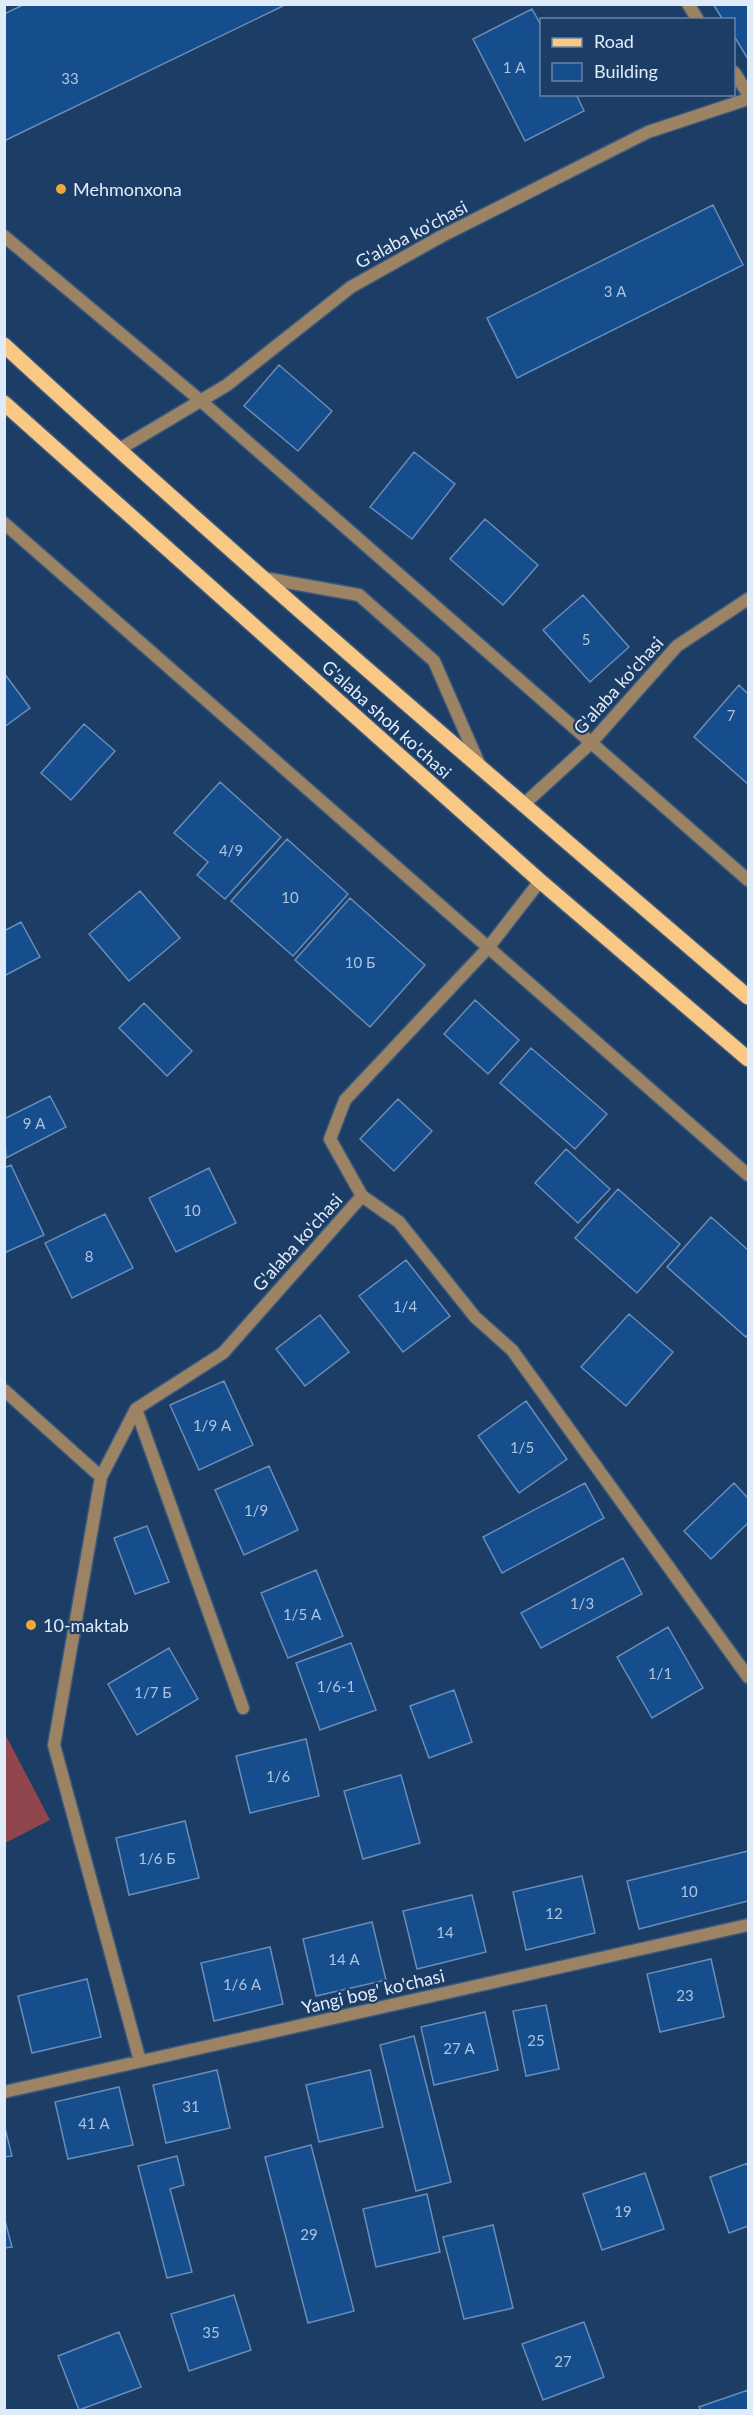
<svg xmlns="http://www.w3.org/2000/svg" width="753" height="2415" font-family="Lato,sans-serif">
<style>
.green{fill:#91464e}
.building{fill:#164d8c;stroke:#698dba;stroke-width:1.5}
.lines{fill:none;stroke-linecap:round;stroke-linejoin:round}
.lane-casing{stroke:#3b597d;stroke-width:15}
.street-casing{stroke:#3b597d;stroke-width:15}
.primary-casing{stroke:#3b597d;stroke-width:18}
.lane{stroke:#9b8363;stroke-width:12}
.street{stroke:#9b8363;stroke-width:12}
.primary{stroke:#f9c885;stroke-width:15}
.poi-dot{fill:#eda83b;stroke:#1c3d65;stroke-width:2}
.labels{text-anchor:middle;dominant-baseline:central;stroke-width:4.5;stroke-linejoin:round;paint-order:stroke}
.number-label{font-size:15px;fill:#aec4de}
.poi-label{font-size:18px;fill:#e0ebfa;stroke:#1c3d65;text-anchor:start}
.street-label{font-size:18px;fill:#e0ebfa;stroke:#1c3d65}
</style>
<rect width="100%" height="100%" fill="#1c3d65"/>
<path class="green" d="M 4,1732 L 50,1820 L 5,1843 L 4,1843 Z"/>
<path class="building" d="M 25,4 L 287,4 L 4,141 L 4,14 Z
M 713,4 L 748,4 L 748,59 L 734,36 L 734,20 L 723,20 Z
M 532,9 L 542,27 L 542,94 L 576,94 L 584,111 L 525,141 L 473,39 Z
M 713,205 L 743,265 L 517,378 L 487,318 Z
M 279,365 L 332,411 L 298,451 L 244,406 Z
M 414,452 L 455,484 L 412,539 L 370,507 Z
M 485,519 L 538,565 L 503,605 L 450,559 Z
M 583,595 L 629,647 L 590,682 L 543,630 Z
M 4,673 L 30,708 L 4,727 Z
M 739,685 L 748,694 L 748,784 L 694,737 Z
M 84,724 L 115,751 L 71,800 L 41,773 Z
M 220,782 L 281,837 L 225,899 L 197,875 L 208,862 L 174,833 Z
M 287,839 L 348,894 L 293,956 L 231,901 Z
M 140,891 L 180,938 L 129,981 L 89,934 Z
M 350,898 L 425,965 L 370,1027 L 295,960 Z
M 21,922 L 40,957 L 4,976 L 4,931 Z
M 475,1000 L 519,1040 L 488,1074 L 444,1034 Z
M 144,1003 L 192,1051 L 167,1076 L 119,1028 Z
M 531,1048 L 607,1114 L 575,1149 L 500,1083 Z
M 50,1096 L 66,1127 L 6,1158 L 4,1119 Z
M 398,1099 L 432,1131 L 394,1171 L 360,1139 Z
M 566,1149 L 610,1189 L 578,1223 L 535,1183 Z
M 11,1165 L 44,1235 L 4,1253 L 4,1168 Z
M 209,1168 L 236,1223 L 176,1252 L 149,1198 Z
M 618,1189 L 680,1244 L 637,1293 L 575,1238 Z
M 105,1214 L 133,1268 L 72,1298 L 45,1243 Z
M 711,1217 L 748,1250 L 748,1334 L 746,1337 L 667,1267 Z
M 406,1260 L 450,1316 L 403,1352 L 359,1296 Z
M 629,1314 L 673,1352 L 626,1406 L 581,1367 Z
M 320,1315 L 349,1352 L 305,1386 L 276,1349 Z
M 224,1381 L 253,1445 L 199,1470 L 170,1405 Z
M 526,1401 L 567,1459 L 519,1493 L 478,1436 Z
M 269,1466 L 298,1530 L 244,1555 L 215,1490 Z
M 585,1483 L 604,1518 L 502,1573 L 483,1537 Z
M 734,1483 L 748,1498 L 748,1523 L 711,1559 L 684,1531 Z
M 147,1526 L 169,1582 L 135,1594 L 114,1538 Z
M 623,1558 L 642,1594 L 541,1648 L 521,1613 Z
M 316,1570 L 343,1636 L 288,1658 L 261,1593 Z
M 668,1627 L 703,1688 L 652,1718 L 617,1657 Z
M 351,1643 L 376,1710 L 320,1730 L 296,1663 Z
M 169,1648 L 198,1699 L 137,1735 L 108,1684 Z
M 454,1690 L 472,1742 L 429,1758 L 410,1706 Z
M 306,1739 L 319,1796 L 250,1813 L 236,1756 Z
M 401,1775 L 420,1843 L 363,1859 L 344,1791 Z
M 185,1821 L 199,1878 L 129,1895 L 116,1838 Z
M 748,1851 L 748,1901 L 639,1929 L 627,1881 Z
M 582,1876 L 595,1933 L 526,1950 L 513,1892 Z
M 472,1895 L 486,1952 L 417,1969 L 403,1911 Z
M 372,1922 L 386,1980 L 316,1996 L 303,1939 Z
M 270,1947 L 283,2004 L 214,2021 L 201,1963 Z
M 711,1959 L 724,2017 L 660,2032 L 647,1974 Z
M 87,1979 L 101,2037 L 32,2053 L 18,1996 Z
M 546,2005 L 559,2069 L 526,2076 L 513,2011 Z
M 485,2012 L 498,2070 L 434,2085 L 421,2027 Z
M 414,2036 L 451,2182 L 416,2191 L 380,2045 Z
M 217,2070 L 230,2128 L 166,2143 L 153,2085 Z
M 370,2070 L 383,2127 L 319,2142 L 306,2085 Z
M 119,2087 L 133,2145 L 68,2159 L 55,2102 Z
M 4,2124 L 12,2156 L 4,2157 Z
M 311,2145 L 354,2311 L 308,2323 L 265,2157 Z
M 177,2156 L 184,2185 L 170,2189 L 192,2272 L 167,2278 L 138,2166 Z
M 748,2163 L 748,2226 L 729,2233 L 710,2177 Z
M 645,2173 L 664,2229 L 602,2250 L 583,2194 Z
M 427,2194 L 440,2252 L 376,2267 L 363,2209 Z
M 4,2217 L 12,2247 L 4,2248 Z
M 493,2225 L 513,2308 L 464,2319 L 443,2237 Z
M 234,2295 L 251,2350 L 189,2371 L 171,2314 Z
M 584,2322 L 604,2377 L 543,2400 L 522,2344 Z
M 119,2332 L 141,2387 L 79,2410 L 58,2356 Z
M 748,2390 L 748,2410 L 701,2410 L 699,2407 Z"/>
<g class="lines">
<g class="lane-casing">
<path id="lane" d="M 4,236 L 201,401 L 748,880
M 4,523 L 748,1175
M 264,578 L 359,595 L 434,661 L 480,766"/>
</g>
<g class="street-casing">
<path id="street" d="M 688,4 L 698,20
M 734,72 L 748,94
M 118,450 L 227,385 L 351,287 L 442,236 L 648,132 L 748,99
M 523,805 L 591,743 L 677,646 L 748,599
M 362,1196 L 399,1222 L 475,1317 L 512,1350 L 748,1677
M 4,1390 L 101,1477
M 136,1409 L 243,1708
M 140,2061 L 54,1745 L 101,1477 L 136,1409 L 223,1353 L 362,1196 L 330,1139 L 345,1100 L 488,948 L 540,881
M 4,2092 L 748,1925"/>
</g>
<g class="primary-casing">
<path id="primary" d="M 4,345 C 247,569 498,783 748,997
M 4,403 L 540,881 L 748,1059"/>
</g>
<use href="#lane" class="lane"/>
<use href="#street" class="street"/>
<use href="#primary" class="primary"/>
</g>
<g class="poi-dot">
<circle cx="61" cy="189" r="6"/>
<circle cx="31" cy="1625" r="6"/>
</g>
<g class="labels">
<g class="number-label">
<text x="514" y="67">1 А</text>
<text x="70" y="78">33</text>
<text x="615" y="291">3 А</text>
<text x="586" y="639">5</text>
<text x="731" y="715">7</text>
<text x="231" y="850">4/9</text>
<text x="290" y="897">10</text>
<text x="360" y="962">10 Б</text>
<text x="34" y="1123">9 А</text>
<text x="192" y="1210">10</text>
<text x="89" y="1256">8</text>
<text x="405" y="1306">1/4</text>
<text x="212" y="1425">1/9 А</text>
<text x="522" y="1447">1/5</text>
<text x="256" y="1510">1/9</text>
<text x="582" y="1603">1/3</text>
<text x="302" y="1614">1/5 А</text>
<text x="660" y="1673">1/1</text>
<text x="336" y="1686">1/6-1</text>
<text x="153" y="1692">1/7 Б</text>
<text x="278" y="1776">1/6</text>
<text x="157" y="1858">1/6 Б</text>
<text x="689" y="1891">10</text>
<text x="554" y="1913">12</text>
<text x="445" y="1932">14</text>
<text x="344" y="1959">14 А</text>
<text x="242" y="1984">1/6 А</text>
<text x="685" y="1995">23</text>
<text x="536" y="2040">25</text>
<text x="459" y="2048">27 А</text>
<text x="191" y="2106">31</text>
<text x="94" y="2123">41 А</text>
<text x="623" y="2211">19</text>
<text x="309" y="2234">29</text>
<text x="211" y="2332">35</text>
<text x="563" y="2361">27</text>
</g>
<g class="poi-label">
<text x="73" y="189">Mehmonxona</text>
<text x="43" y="1625">10-maktab</text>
</g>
<g class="street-label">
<text transform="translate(411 234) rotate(-28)">G'alaba ko'chasi</text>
<text transform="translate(618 685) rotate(-48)">G'alaba ko'chasi</text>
<text transform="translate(387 719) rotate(42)">G'alaba shoh ko'chasi</text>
<text transform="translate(297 1242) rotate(-48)">G'alaba ko'chasi</text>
<text transform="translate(373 1991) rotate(-13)">Yangi bog' ko'chasi</text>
</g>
</g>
<rect width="753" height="2415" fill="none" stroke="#e0ebfa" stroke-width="12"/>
<rect x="540" y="18" width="195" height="78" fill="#1c3d65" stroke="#6a83a1" stroke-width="1.5"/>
<rect x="552" y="38" width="30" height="9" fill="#f9c885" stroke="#6a83a1" stroke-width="1.5"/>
<text x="594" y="48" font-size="18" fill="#e0ebfa">Road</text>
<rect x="552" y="63" width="30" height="18" fill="#164d8c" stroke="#6a83a1" stroke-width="1.5"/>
<text x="594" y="78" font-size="18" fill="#e0ebfa">Building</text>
</svg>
